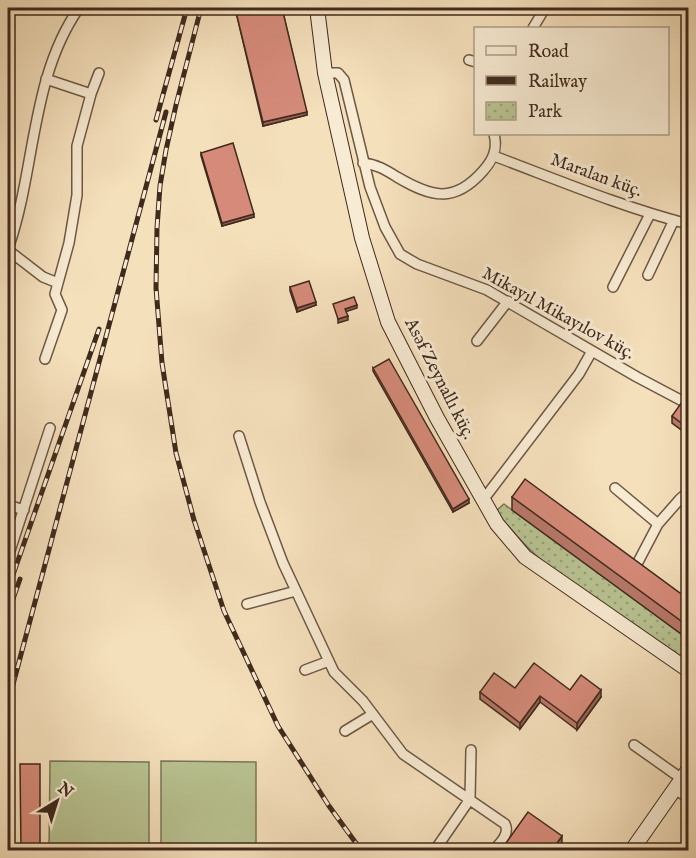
<svg xmlns="http://www.w3.org/2000/svg" width="696" height="858" font-family="'IM FELL English',serif">
<style>
.grass{fill:#b9c392;stroke:#7c7658;stroke-width:1.5}
.park{fill:url(#park-dots);stroke:#7c7658;stroke-width:1.5}
.lines{fill:none;stroke-linecap:round;stroke-linejoin:round}
.street-casing{stroke:#6d5845;stroke-width:12}
.secondary-casing{stroke:#402a1d;stroke-width:16}
.street{stroke:#f8ebd3;stroke-width:9}
.secondary{stroke:#f8ebd3;stroke-width:14}
.rail-casing{stroke:#402a1d;stroke-width:5}
.rail{stroke:#f8ebd3;stroke-width:3;stroke-dasharray:9;stroke-linecap:butt}
.wall{fill:#b87869;stroke:#402a1d;stroke-width:1.5}
.shaded-wall{fill:#966155;stroke:#402a1d;stroke-width:1.5}
.building{fill:#d68b7a;stroke:#402a1d;stroke-width:1.5}
.labels{text-anchor:middle;dominant-baseline:central;stroke-width:6;stroke-linejoin:round;paint-order:stroke}
.street-label{font-size:18px;fill:#402a1d;stroke:#f8ebd3}
</style>
<defs>
<pattern id="park-dots" width="8" height="8" patternUnits="userSpaceOnUse" patternTransform="scale(1.5)"><rect width="8" height="8" fill="#b9c392"/><path d="M2 2h.1M6 6h.1" fill="none" stroke="#989f77" stroke-width="1.8" stroke-linecap="round"/></pattern>
</defs>
<rect width="100%" height="100%" fill="#f5e0bc"/>
<filter id="stains"><feTurbulence type="fractalNoise" baseFrequency=".00333" numOctaves="4"/><feColorMatrix values="0 0 0 0 .2 0 0 0 0 .09 0 0 0 0 .02 0 0 0 .5 -.17"/></filter>
<radialGradient id="worn" r=".72"><stop offset=".6" stop-color="#630" stop-opacity="0"/><stop offset="1" stop-color="#630" stop-opacity=".3"/></radialGradient>
<path class="grass" d="M 50,761 L 149,762 L 149,850 L 49,850 Z
M 161,761 L 256,762 L 256,850 L 161,850 Z"/>
<path class="park" d="M 504,504 L 688,639 L 688,661 L 548,566 C 528,549 512,532 496,511 Z"/>
<g class="lines">
<g class="street-casing">
<path id="street" d="M 533,28 L 545,8
M 469,60 L 476,62
M 325,73 L 338,73 L 344,80 L 370,187 L 385,227 L 400,254 L 417,264 L 487,290 L 637,377 L 688,404
M 91,94 L 99,73
M 494,156 C 558,180 622,207 688,224
M 363,163 C 376,164 386,170 397,177 C 431,197 454,204 483,171 C 493,160 498,149 494,134
M 8,249 C 36,170 30,78 79,8
M 8,250 L 43,277 L 58,283
M 648,275 L 674,220
M 613,287 L 650,214
M 477,341 L 508,301
M 45,359 L 62,310 L 55,294 L 69,243 L 77,195 L 77,146 L 91,94 L 46,79
M 239,436 L 260,502 L 283,563 L 334,672 L 363,701 L 403,754 L 505,824 C 510,834 500,843 494,850
M 615,488 L 658,524
M 483,500 L 579,374 L 592,351
M 8,505 L 24,510
M 8,557 L 50,428
M 637,564 L 658,524 L 680,499 L 688,492
M 247,604 L 296,591
M 305,670 L 329,661
M 345,731 L 373,714
M 634,745 L 682,779
M 675,789 L 688,798
M 435,850 L 470,799 L 471,750"/>
</g>
<g class="secondary-casing">
<path id="secondary" d="M 317,8 L 325,73 L 362,238 L 388,322 L 437,418 L 497,524 L 525,557 L 688,670
M 8,10 L 8,8
M 632,850 L 688,770"/>
</g>
<use href="#street" class="street"/>
<use href="#secondary" class="secondary"/>
<g class="rail-casing">
<path id="rail" d="M 201,8 L 176,105 L 166,150 L 160,186 L 157,228 L 156,288 L 162,363 L 176,453 L 194,520 L 224,611 L 278,726 L 329,806 L 361,850
M 156,120 L 187,8
M 8,589 L 99,329
M 8,613 L 20,579
M 8,703 L 166,112"/>
</g>
<use href="#rail" class="rail"/>
</g>
<path class="wall" d="M 235,8 L 282,8 L 307,115 L 263,126 Z
M 201,153 L 254,217 L 222,226 L 201,156 Z
M 290,287 L 316,305 L 297,312 L 290,291 Z
M 373,368 L 469,503 L 453,512 L 373,371 Z
M 688,406 L 688,435 L 672,423 L 672,416 Z
M 512,497 L 688,599 L 688,639 L 512,510 Z
M 515,688 L 570,690 L 601,697 L 577,730 L 540,702 L 520,729 L 480,699 L 480,692 Z"/>
<path class="shaded-wall" d="M 307,112 L 307,115 L 263,126 L 263,122 Z
M 254,214 L 254,217 L 222,226 L 222,223 Z
M 316,302 L 316,305 L 297,312 L 297,308 Z
M 357,305 L 357,308 L 345,312 L 345,309 Z
M 348,316 L 348,320 L 338,323 L 338,319 Z
M 469,499 L 469,503 L 453,512 L 453,509 Z
M 601,690 L 601,697 L 577,730 L 577,723 Z
M 540,696 L 540,702 L 520,729 L 520,723 Z
M 562,836 L 562,849 L 561,850 L 552,850 Z"/>
<path class="building" d="M 235,8 L 282,8 L 307,112 L 263,122 Z
M 233,143 L 254,214 L 222,223 L 201,153 Z
M 309,281 L 316,302 L 297,308 L 290,287 Z
M 354,297 L 357,305 L 345,309 L 348,316 L 338,319 L 333,304 Z
M 389,359 L 469,499 L 453,509 L 373,368 Z
M 682,402 L 688,406 L 688,428 L 672,416 Z
M 525,479 L 688,599 L 688,626 L 512,497 Z
M 534,663 L 570,690 L 581,675 L 601,690 L 577,723 L 540,696 L 520,723 L 480,692 L 494,673 L 515,688 Z
M 20,764 L 40,764 L 40,850 L 21,850 Z
M 528,812 L 562,836 L 552,850 L 501,850 Z"/>
<g class="labels">
<g class="street-label">
<text transform="translate(596 176) rotate(20)">Maralan küç.</text>
<text transform="translate(558 314) rotate(29)">Mikayıl Mikayılov küç.</text>
<text transform="translate(439 379) rotate(63)">Asəf Zeynallı küç.</text>
</g>
</g>
<rect width="696" height="858" fill="none" stroke="#f5e0bc" stroke-width="30"/>
<rect x="9" y="9" width="678" height="840" fill="none" stroke="#402a1d" stroke-width="3"/>
<rect x="15" y="15" width="666" height="828" fill="none" stroke="#402a1d" stroke-width="1.5"/>
<rect x="474" y="27" width="195" height="108" fill="#f8ebd3" stroke="#ae9e8a" stroke-width="1.5"/>
<rect x="486" y="46" width="30" height="9" fill="#f8ebd3" stroke="#ae9e8a" stroke-width="1.5"/>
<text x="528" y="57" font-size="18" fill="#402a1d">Road</text>
<rect x="486" y="76" width="30" height="9" fill="#402a1d" stroke="#ae9e8a" stroke-width="1.5"/>
<text x="528" y="87" font-size="18" fill="#402a1d">Railway</text>
<rect x="486" y="102" width="30" height="18" fill="url(#park-dots)" stroke="#ae9e8a" stroke-width="1.5"/>
<text x="528" y="117" font-size="18" fill="#402a1d">Park</text>
<g transform="translate(57 801) rotate(38)" stroke="#f8ebd3" stroke-width="4.5" paint-order="stroke">
<path d="M0-4.5L10 22L0 15L-10 22Z" fill="#402a1d"/>
<text y="-9" font-size="16" font-weight="bold" text-anchor="middle" fill="#402a1d">N</text>
</g>
<rect width="100%" height="100%" filter="url(#stains)"/>
<rect width="100%" height="100%" fill="url(#worn)"/>
</svg>
